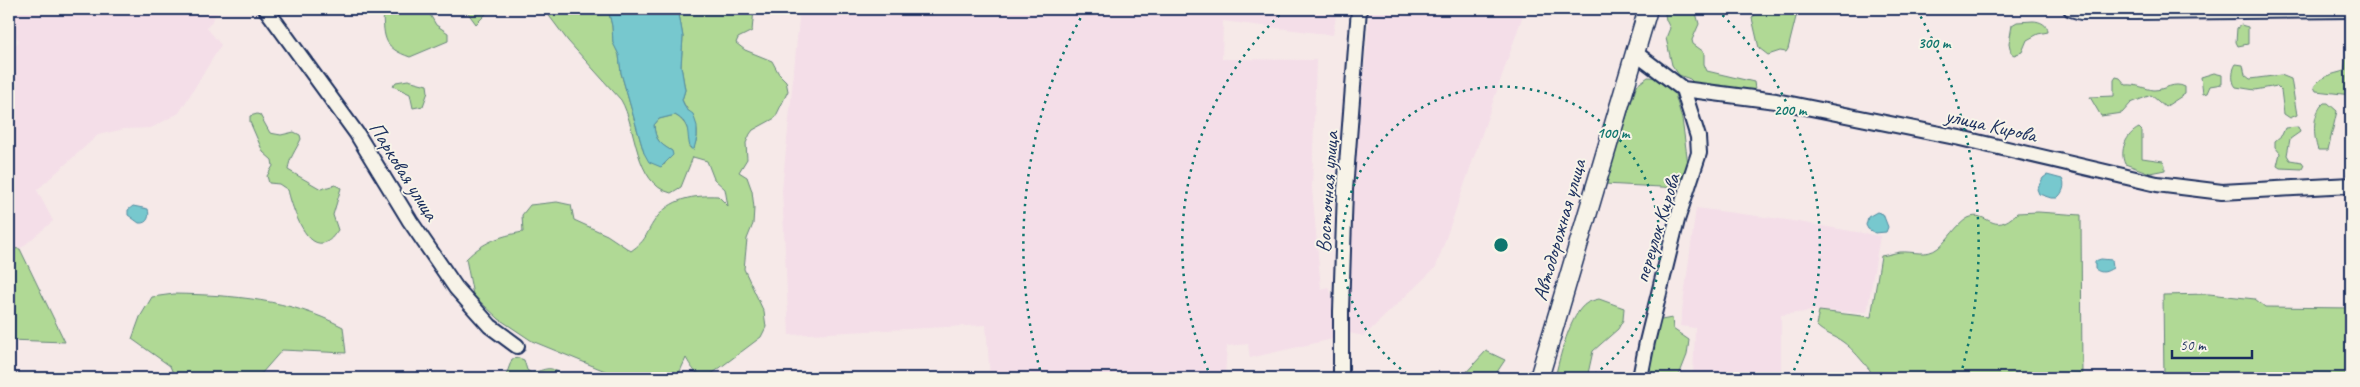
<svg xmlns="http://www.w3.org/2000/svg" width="2360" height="387" font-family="Caveat,sans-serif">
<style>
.built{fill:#f4dee8}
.green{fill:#b0d995;stroke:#66847a}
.water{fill:#77c8ce;stroke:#528ba1}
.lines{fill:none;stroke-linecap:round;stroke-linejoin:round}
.minor-casing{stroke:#1b2f5e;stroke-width:18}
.major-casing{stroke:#1b2f5e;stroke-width:21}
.minor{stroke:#f7f3e8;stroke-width:14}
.major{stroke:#f7f3e8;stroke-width:18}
.ring{fill:none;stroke:#0f766e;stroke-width:2.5;stroke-dasharray:2.5 5}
.labels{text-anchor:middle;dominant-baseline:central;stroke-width:4;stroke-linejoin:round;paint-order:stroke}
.street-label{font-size:21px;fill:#1b2f5e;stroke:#f7f3e8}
.centre{fill:#0f766e;stroke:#f7f3e8;stroke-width:2.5}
.ring-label{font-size:15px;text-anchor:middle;font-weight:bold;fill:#0f766e;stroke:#f7f3e8;stroke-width:4;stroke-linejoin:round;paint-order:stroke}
</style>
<rect width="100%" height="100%" fill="#f6e9e8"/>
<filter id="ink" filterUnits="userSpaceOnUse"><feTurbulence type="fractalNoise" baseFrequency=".02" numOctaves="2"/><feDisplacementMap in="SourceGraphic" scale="10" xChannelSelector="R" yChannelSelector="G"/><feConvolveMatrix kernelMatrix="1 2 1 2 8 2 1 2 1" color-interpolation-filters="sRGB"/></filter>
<g filter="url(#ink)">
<path class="built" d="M 9,9 L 220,9 L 207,28 L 221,45 L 179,113 L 151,128 L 124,129 L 98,135 L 37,190 L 53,221 L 20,249 L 9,248 L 9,52 L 19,41 L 9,29 Z
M 800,9 L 1337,9 L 1333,35 L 1223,21 L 1222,59 L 1316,60 L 1312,188 L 1321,289 L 1328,287 L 1333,297 L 1333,339 L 1250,358 L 1248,344 L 1227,346 L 1225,376 L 990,378 L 986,325 L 789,335 L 782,190 Z
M 1370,9 L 1525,9 L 1436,267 L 1364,336 L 1349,333 L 1352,198 Z
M 1696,208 L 1787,220 L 1880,236 L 1867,312 L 1813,311 L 1781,315 L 1781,378 L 1693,378 L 1695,328 L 1680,326 Z"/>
<path class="green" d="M 379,9 L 421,9 L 428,11 L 436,25 L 448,33 L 448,41 L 410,57 C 384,48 384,39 383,13 Z
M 465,9 L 491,9 L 476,24 Z
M 544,9 L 608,9 L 612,26 L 613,42 L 619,55 L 621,73 L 644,153 L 664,165 L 672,151 C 660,144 655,140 654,125 L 659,119 L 675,115 C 687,122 691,133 689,147 L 694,149 C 694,144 697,141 697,137 C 699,123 688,112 682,100 L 685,90 L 681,66 L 683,37 L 679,14 L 681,9 L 754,9 L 752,31 L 738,38 L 736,43 L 745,50 L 772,61 L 779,74 L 786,81 L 788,91 L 775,118 L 753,130 L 750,134 L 746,143 L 747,159 L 739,172 L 747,177 L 752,191 L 754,208 L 753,224 L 747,239 L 744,269 L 764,312 L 766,327 L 761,337 L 709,376 C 697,378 692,368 686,358 L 677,378 L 672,378 L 663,372 L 610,373 L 532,341 L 499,319 L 473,295 L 466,259 C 483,242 500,236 523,232 L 522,215 L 530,205 L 557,202 L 571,205 L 574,220 L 607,235 L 631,251 C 648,239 644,236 655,220 C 670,198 694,195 718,196 L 728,206 L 725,189 L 714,179 L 707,161 L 693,157 L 681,187 L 671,193 C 634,184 637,127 621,100 L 568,41 Z
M 1664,9 L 1695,9 L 1699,24 L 1692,40 L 1693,44 L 1704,52 L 1704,64 L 1707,71 L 1754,82 L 1755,89 L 1751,90 L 1698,87 L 1690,79 L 1679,75 L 1672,65 L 1666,38 L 1670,28 L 1666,20 Z
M 1766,9 L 1798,9 L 1788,49 L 1786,52 L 1780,51 L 1768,55 L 1759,48 L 1752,18 L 1759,11 Z
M 2033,21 C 2040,21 2048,25 2048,32 L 2038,34 L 2027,40 L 2022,52 L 2014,55 L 2011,53 L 2009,43 L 2012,25 L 2017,22 Z
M 2241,25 L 2248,27 L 2248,44 L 2238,46 L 2236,42 L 2237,28 Z
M 2351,48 L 2351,95 L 2316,91 L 2314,87 C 2320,76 2334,74 2344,71 L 2347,53 Z
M 2236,64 L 2243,65 L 2245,75 L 2250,79 L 2281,75 L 2291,79 L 2297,115 L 2290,118 L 2284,114 L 2281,90 L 2277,86 L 2255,90 L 2236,87 C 2231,82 2232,69 2236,64 Z
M 2214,73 L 2222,75 L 2222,84 L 2210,86 L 2207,93 L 2203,94 L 2201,77 Z
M 1648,77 L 1661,78 L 1674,91 L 1682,119 L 1688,164 L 1684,186 L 1680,188 L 1604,184 L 1637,85 Z
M 2116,77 L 2120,78 L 2126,85 C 2138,84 2144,89 2154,90 C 2165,90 2174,81 2185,87 L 2185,94 L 2165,107 L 2151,95 L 2131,103 L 2122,113 L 2101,116 L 2090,97 L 2114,96 L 2114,80 Z
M 408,80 L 427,85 L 428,92 L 423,106 L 413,108 L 410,94 L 393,86 L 396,82 Z
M 2324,103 L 2328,103 L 2337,111 L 2328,150 L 2318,150 C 2313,136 2312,113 2324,103 Z
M 257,114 L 260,115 L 270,133 L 281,135 L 294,132 L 300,135 L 301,139 C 296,150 289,158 288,170 L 321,189 L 335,185 L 341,188 L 333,215 L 338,230 C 334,235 330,242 323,243 C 304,247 291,203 288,190 L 279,184 L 269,183 L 267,176 L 273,166 L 272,160 L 263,152 L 250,122 L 250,116 Z
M 2298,127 L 2300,132 L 2290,139 L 2287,155 L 2290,160 L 2302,162 L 2304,165 L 2302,169 L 2280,168 L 2277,166 L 2280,153 L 2275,147 L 2275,141 L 2282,135 L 2285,128 Z
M 2139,128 L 2142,131 L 2142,158 L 2163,161 L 2165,165 L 2165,170 L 2150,173 L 2125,164 C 2119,151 2126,134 2139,128 Z
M 2038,212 L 2081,215 L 2082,378 L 1870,378 L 1870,370 C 1862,361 1853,349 1843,342 C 1834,335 1824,334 1816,325 L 1819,311 L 1871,317 L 1881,256 C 1888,255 1894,253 1900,252 C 1913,251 1927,257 1938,248 C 1948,240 1957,224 1968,218 C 1988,209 1992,238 2017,213 Z
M 9,248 L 20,249 L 65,342 L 9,340 Z
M 174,294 C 233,295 290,299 343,327 L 346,353 L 282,350 L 261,374 L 262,378 L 175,378 L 170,366 L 132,339 L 140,317 L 152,297 Z
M 2209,294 L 2255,299 L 2265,307 L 2351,308 L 2351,378 L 2164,378 L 2163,295 Z
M 1599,299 L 1624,308 L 1623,320 L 1618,329 L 1593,351 L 1587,378 L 1555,378 C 1559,360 1570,313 1587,303 C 1590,301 1595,300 1599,299 Z
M 1672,318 L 1673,329 L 1689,340 L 1687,355 L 1678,378 L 1648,378 L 1647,362 L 1656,321 Z
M 1486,351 L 1505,360 L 1493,378 L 1461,378 Z
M 519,358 L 524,360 L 527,370 L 531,373 C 546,370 551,363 564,378 L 505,378 L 512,359 Z"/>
<path class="water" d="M 608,9 L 681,9 L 679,14 L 683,37 L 681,66 L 685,90 L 682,100 L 686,109 L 693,114 L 697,126 L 697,137 L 694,149 L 691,149 C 685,134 693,125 675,115 L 659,119 L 654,125 C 655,140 660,144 672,151 L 673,155 L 661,167 L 649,162 L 644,153 L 621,73 L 619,55 L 613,43 L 612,26 Z
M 2047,175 L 2062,179 C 2066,185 2063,193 2057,198 L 2051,198 L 2039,194 L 2037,189 L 2043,178 Z
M 133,206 L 148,209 C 150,216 148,224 139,223 L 128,215 L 128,210 Z
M 1877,212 L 1883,214 L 1888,227 L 1886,232 L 1875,233 L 1868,229 L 1866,225 L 1868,217 Z
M 2101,259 L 2112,260 L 2113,268 C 2106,272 2102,274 2095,269 L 2095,261 Z"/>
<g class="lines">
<g class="minor-casing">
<path id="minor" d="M 266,9 L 357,134 L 410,221 L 456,288 L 490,326 L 517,346
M 2071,9 L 2081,12 L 2134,12 L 2351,10
M 1634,52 L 1683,89 L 1776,101 L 1960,138 L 2157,184 L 2222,192 L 2351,185
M 1341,378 L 1341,311 L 1345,190 L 1359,9
M 1640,378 L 1647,342 L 1677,220 L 1699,153 L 1698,137 L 1683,89"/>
</g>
<g class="major-casing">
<path id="major" d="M 1539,378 L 1648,9"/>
</g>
<use href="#minor" class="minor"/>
<use href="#major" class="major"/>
</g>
</g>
<g class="ring">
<path d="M1413 378A159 159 0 1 1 1589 378"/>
<path d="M1211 377A319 319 0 0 1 1285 10M1717 10A319 319 0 0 1 1791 377"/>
<path d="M1042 377A478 478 0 0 1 1085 10M1917 10A478 478 0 0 1 1960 377"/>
</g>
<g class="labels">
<g class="street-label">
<text transform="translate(1991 125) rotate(13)">улица Кирова</text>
<text transform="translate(404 171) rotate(58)">Парковая улица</text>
<text transform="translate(1327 192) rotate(-86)">Восточная улица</text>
<text transform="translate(1657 228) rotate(-73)">переулок Кирова</text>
<text transform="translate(1559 230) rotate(-74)">Автодорожная улица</text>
</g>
</g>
<circle cx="1501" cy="245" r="8" class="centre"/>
<g class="ring-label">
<text x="1934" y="48">300 m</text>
<text x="1790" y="115">200 m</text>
<text x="1613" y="138">100 m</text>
</g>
<rect width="2360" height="387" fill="none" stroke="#f7f3e8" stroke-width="30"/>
<rect x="15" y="15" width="2330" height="357" fill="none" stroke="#1b2f5e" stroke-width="2" filter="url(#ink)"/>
<path d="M2172 350v8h80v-8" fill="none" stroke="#1b2f5e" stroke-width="2.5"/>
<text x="2180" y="350" font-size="15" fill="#1b2f5e" stroke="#f7f3e8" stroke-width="4" paint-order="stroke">50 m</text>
</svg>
